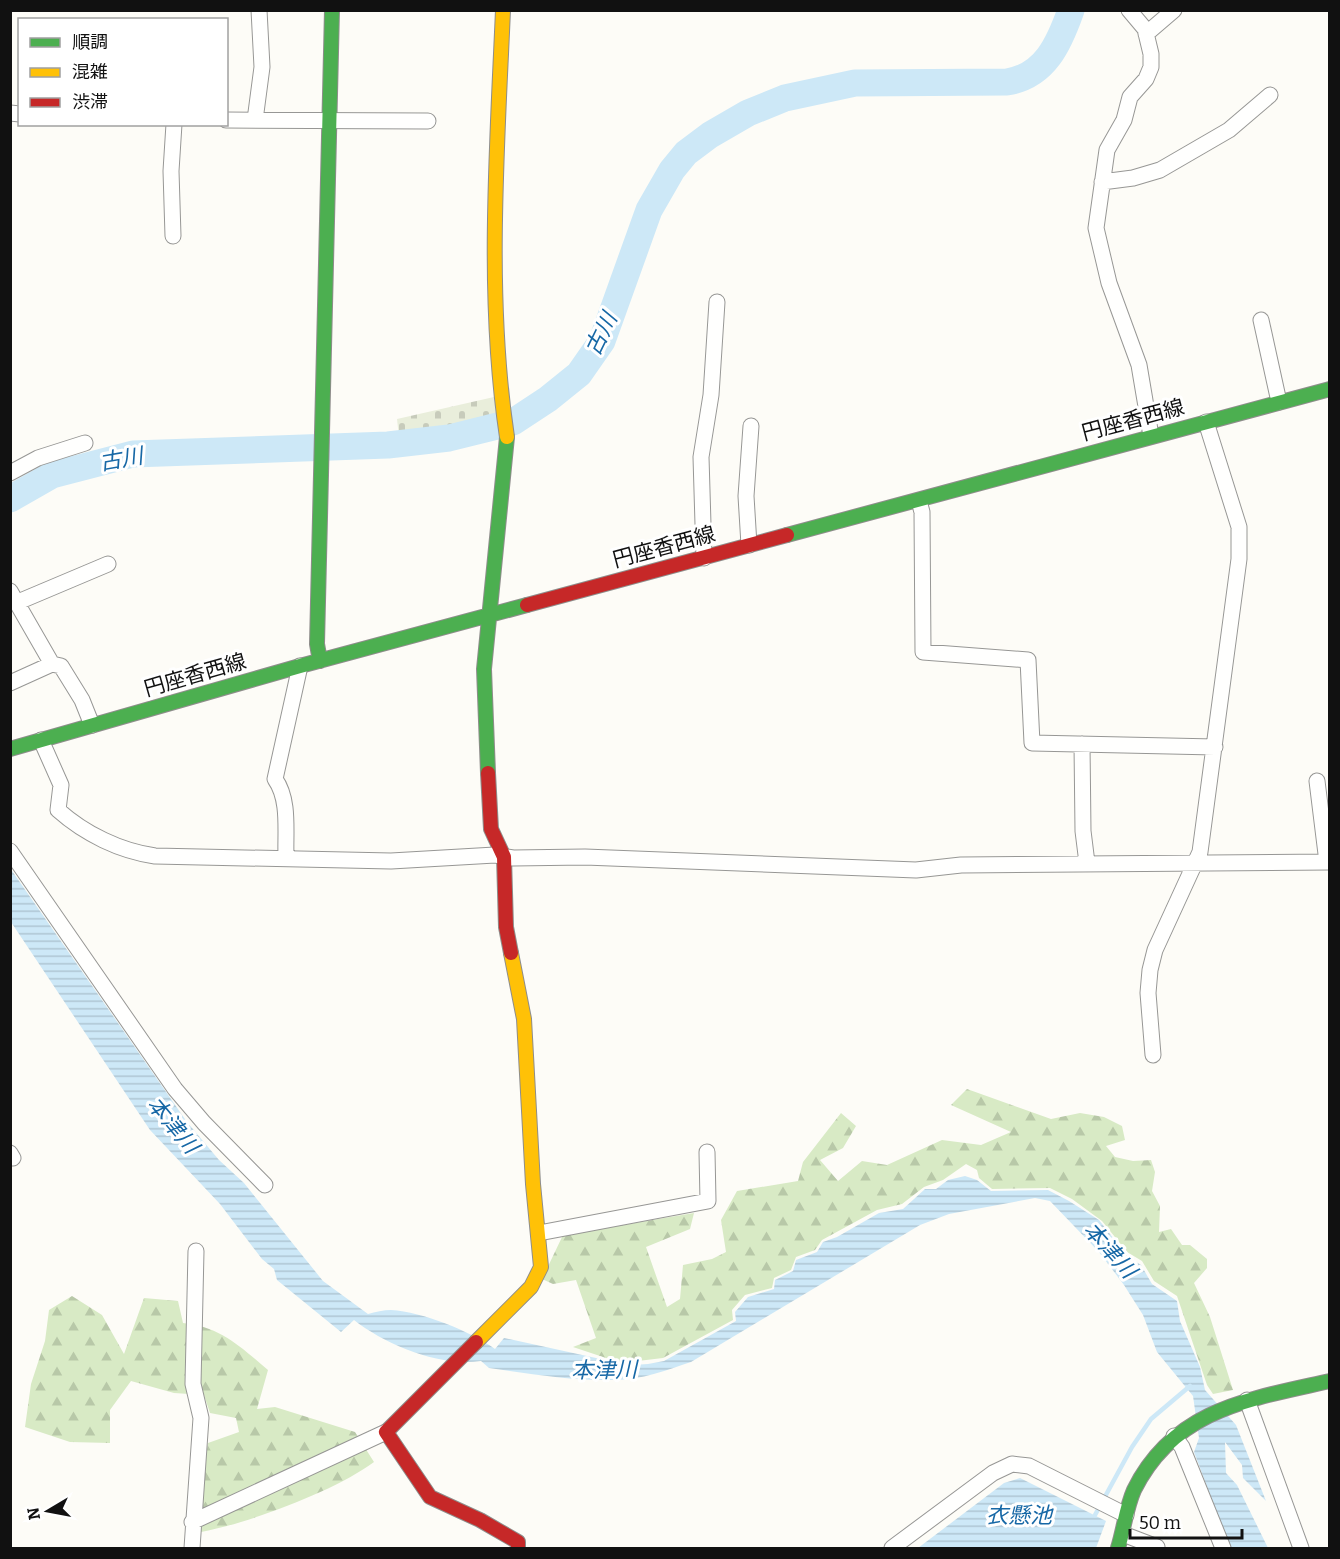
<svg xmlns="http://www.w3.org/2000/svg" width="1340" height="1559" font-family="Bitter,'Noto Sans JP',serif">
<style>
.forest{fill:url(#forest-firs)}
.cemetery{fill:url(#cemetery-stones)}
.water{fill:url(#water-rules)}
.lines{fill:none;stroke-linecap:round;stroke-linejoin:round}
.stream{stroke:#cde8f7;stroke-width:4.5}
.river{stroke:#cde8f7;stroke-width:27}
.street-casing{stroke:#979795;stroke-width:17}
.fast-casing{stroke:#8e8d8b;stroke-width:16}
.slow-casing{stroke:#8e8d8b;stroke-width:16}
.jam-casing{stroke:#8e8d8b;stroke-width:16}
.street{stroke:#fffffe;stroke-width:15}
.fast{stroke:#4caf50;stroke-width:14}
.slow{stroke:#ffc107;stroke-width:14}
.jam{stroke:#c62828;stroke-width:14}
.labels{text-anchor:middle;dominant-baseline:central;stroke-width:6;stroke-linejoin:round;paint-order:stroke}
.street-label{font-size:21px;fill:#111;stroke:#fff}
.water-label{font-size:22px;font-style:italic;fill:#1768a6;stroke:#fff}
</style>
<defs>
<pattern id="forest-firs" width="22" height="20" patternUnits="userSpaceOnUse" patternTransform="scale(1.5)"><rect width="22" height="20" fill="#d8eac5"/><path d="M5 1l3.5 6h-7zM16 11l3.5 6h-7z" fill="#b8c8a8"/></pattern>
<pattern id="cemetery-stones" width="16" height="16" patternUnits="userSpaceOnUse" patternTransform="scale(1.5)"><rect width="16" height="16" fill="#e9eedb"/><path d="M2 7V4a2 2 0 0 1 4 0v3zM10 15v-3a2 2 0 0 1 4 0v3z" fill="#c7cbbb"/></pattern>
<pattern id="water-rules" width="6" height="5" patternUnits="userSpaceOnUse" patternTransform="scale(1.5)"><rect width="6" height="5" fill="#cde8f7"/><path d="M0 2.5h6" fill="none" stroke="#afc6d3"/></pattern>
</defs>
<rect width="100%" height="100%" fill="#fdfcf7"/>
<path class="forest" d="M 967,1089 L 1051,1119 L 1080,1113 L 1104,1117 L 1122,1126 L 1125,1140 L 1106,1146 L 1115,1157 L 1133,1161 L 1151,1160 L 1155,1172 L 1152,1191 L 1160,1206 L 1159,1232 L 1171,1229 L 1182,1245 L 1190,1245 L 1207,1259 L 1207,1268 L 1194,1283 L 1210,1317 L 1233,1390 L 1213,1394 L 1207,1385 L 1177,1296 L 1154,1281 L 1142,1261 L 1127,1252 L 1102,1221 L 1072,1199 L 1050,1188 L 992,1189 L 979,1178 L 977,1170 L 966,1164 L 943,1180 L 924,1187 L 902,1204 L 877,1210 L 822,1240 L 815,1250 L 796,1257 L 791,1270 L 774,1278 L 772,1288 L 745,1295 L 732,1310 L 733,1320 L 663,1358 L 621,1363 L 573,1347 L 596,1338 L 576,1280 L 553,1284 L 542,1279 L 563,1235 L 694,1213 L 690,1229 L 646,1247 L 667,1307 L 680,1299 L 683,1265 L 712,1259 L 726,1252 L 721,1220 L 737,1191 L 798,1181 L 803,1162 L 841,1113 L 856,1126 L 843,1148 L 820,1160 L 838,1181 L 862,1161 L 887,1165 L 942,1140 L 981,1145 L 1011,1132 L 951,1105 Z
M 72,1296 L 102,1315 L 124,1354 L 144,1298 L 178,1301 L 183,1323 C 219,1326 241,1347 268,1370 L 257,1409 L 275,1407 L 355,1432 L 374,1462 C 335,1491 249,1523 201,1532 L 198,1507 L 208,1443 L 239,1432 L 236,1418 L 210,1413 L 204,1395 L 174,1393 L 131,1381 L 110,1410 L 110,1443 L 70,1442 L 25,1427 L 31,1384 L 45,1341 L 49,1310 Z"/>
<path class="cemetery" d="M 494,397 L 497,420 L 414,437 L 399,437 L 397,419 Z"/>
<path class="water" d="M 10,868 L 187,1122 L 219,1160 L 244,1183 L 323,1281 L 368,1314 C 375,1312 384,1310 391,1310 C 423,1312 470,1331 495,1349 L 504,1338 L 596,1358 L 618,1366 L 648,1364 L 664,1361 L 736,1321 L 735,1312 L 748,1297 L 774,1289 L 775,1280 L 793,1271 L 796,1260 L 817,1252 L 823,1242 L 837,1237 L 879,1213 L 903,1209 L 925,1189 L 936,1189 L 948,1180 L 965,1176 L 977,1180 L 991,1191 L 1048,1190 L 1069,1201 L 1099,1220 L 1128,1257 L 1141,1265 L 1152,1284 L 1177,1301 L 1180,1321 L 1200,1367 L 1205,1390 L 1236,1425 L 1266,1501 L 1243,1478 L 1242,1465 L 1225,1442 L 1226,1473 L 1237,1485 L 1268,1548 L 1230,1548 L 1194,1452 L 1199,1438 L 1193,1396 L 1157,1352 L 1143,1315 L 1124,1285 L 1099,1252 L 1050,1201 L 1035,1198 L 949,1214 L 920,1225 L 691,1362 C 667,1370 641,1380 615,1380 C 573,1381 531,1374 489,1368 L 481,1361 C 439,1367 386,1345 354,1320 L 341,1332 L 277,1280 L 274,1269 L 262,1259 L 220,1204 L 150,1130 L 11,922 Z
M 1020,1478 L 1106,1521 L 1096,1548 L 918,1548 L 1004,1483 Z"/>
<g class="lines">
<path class="stream" d="M 1095,1515 L 1132,1447 L 1151,1419 L 1190,1386"/>
<path class="river" d="M 10,499 L 52,475 L 133,454 L 388,445 L 449,438 L 513,422 L 548,399 L 579,374 L 602,341 L 649,210 L 672,170 L 686,153 L 710,135 L 748,113 L 785,98 L 855,83 L 1007,82 C 1045,76 1059,44 1071,10"/>
<g class="street-casing">
<path id="street" d="M 1129,10 L 1145,29 L 1151,54 L 1151,67 L 1146,79 L 1130,97 L 1124,120 L 1107,150 L 1096,228 L 1109,283 L 1139,365 L 1151,436
M 1146,34 L 1174,10
M 10,113 L 20,114
M 226,120 L 428,121
M 255,120 L 262,67 L 259,10
M 1102,182 L 1133,178 L 1160,170 L 1229,130 L 1270,95
M 173,236 L 171,171 L 174,124
M 1261,320 L 1279,402
M 10,473 L 38,458 L 85,443
M 919,501 L 922,512 L 923,652 L 1028,660 L 1032,743 L 1215,747
M 749,545 L 746,496 L 751,426
M 704,558 L 701,457 L 711,395 L 717,302
M 10,591 L 52,664 L 10,683
M 18,602 L 108,564
M 52,664 L 61,666 L 82,700 L 92,725
M 41,740 L 61,785 L 58,810 C 85,834 120,851 155,856 L 391,861 L 495,855 L 513,858 L 585,857 L 916,870 L 961,865 L 1330,862
M 1082,744 L 1083,831 L 1087,863
M 1317,781 L 1327,862
M 10,851 L 175,1089 L 204,1123 L 265,1185
M 286,857 C 285,832 290,800 275,779 L 300,666
M 1153,1055 L 1148,993 L 1150,970 L 1155,950 L 1200,852 L 1239,559 L 1239,527 L 1206,422
M 10,1153 L 13,1158
M 539,1233 L 708,1201 L 707,1152
M 1247,1400 L 1301,1548
M 1174,1436 L 1182,1447 L 1223,1548
M 192,1522 L 386,1432
M 1123,1534 L 1157,1547
M 192,1548 L 201,1418 L 193,1384 L 196,1251
M 892,1548 L 993,1473 L 1012,1464 L 1029,1466 L 1126,1515"/>
</g>
<g class="fast-casing">
<path id="fast" d="M 787,535 L 1330,389
M 320,661 L 317,644 L 332,10
M 10,749 L 300,666 L 527,605
M 488,773 L 484,669 L 507,437
M 1118,1548 C 1124,1529 1126,1508 1134,1490 C 1174,1409 1250,1399 1330,1381"/>
</g>
<g class="slow-casing">
<path id="slow" d="M 503,10 C 497,150 486,298 507,437
M 476,1342 L 531,1287 L 541,1267 L 533,1184 L 524,1019 L 511,953"/>
</g>
<g class="jam-casing">
<path id="jam" d="M 527,605 L 787,535
M 488,773 L 491,829 L 504,857 L 506,927 L 511,953
M 476,1342 L 386,1432 L 430,1497 L 480,1520 L 518,1542 L 518,1548"/>
</g>
<use href="#street" class="street"/>
<use href="#fast" class="fast"/>
<use href="#slow" class="slow"/>
<use href="#jam" class="jam"/>
</g>
<g class="labels">
<g class="street-label">
<text transform="translate(1133 420) rotate(-15)">円座香西線</text>
<text transform="translate(664 547) rotate(-15)">円座香西線</text>
<text transform="translate(195 675) rotate(-16)">円座香西線</text>
</g>
<g class="water-label">
<text transform="translate(601 334) rotate(-64)">古川</text>
<text transform="translate(121 459) rotate(-10)">古川</text>
<text transform="translate(173 1125) rotate(50)">本津川</text>
<text transform="translate(1110 1250) rotate(48)">本津川</text>
<text transform="translate(604 1370) rotate(-1)">本津川</text>
<text x="1019" y="1515">衣懸池</text>
</g>
</g>
<rect width="1340" height="1559" fill="none" stroke="#111111" stroke-width="24"/>
<rect x="18" y="18" width="210" height="108" fill="#ffffff" stroke="#a0a0a0" stroke-width="1.5"/>
<rect x="30" y="38" width="30" height="9" fill="#4caf50" stroke="#a0a0a0" stroke-width="1.5"/>
<text x="72" y="48" font-size="18" fill="#111111">順調</text>
<rect x="30" y="68" width="30" height="9" fill="#ffc107" stroke="#a0a0a0" stroke-width="1.5"/>
<text x="72" y="78" font-size="18" fill="#111111">混雑</text>
<rect x="30" y="98" width="30" height="9" fill="#c62828" stroke="#a0a0a0" stroke-width="1.5"/>
<text x="72" y="108" font-size="18" fill="#111111">渋滞</text>
<g transform="translate(48 1511) rotate(260)" stroke="#ffffff" stroke-width="4.5" paint-order="stroke">
<path d="M0-4.5L10 22L0 15L-10 22Z" fill="#111111"/>
<text y="-9" font-size="16" font-weight="bold" text-anchor="middle" fill="#111111">N</text>
</g>
<path d="M1130 1529v9h112v-9" fill="none" stroke="#111111" stroke-width="3"/>
<text x="1139" y="1529" font-size="18" fill="#111111" stroke="#ffffff" stroke-width="4.5" paint-order="stroke">50 m</text>
</svg>
